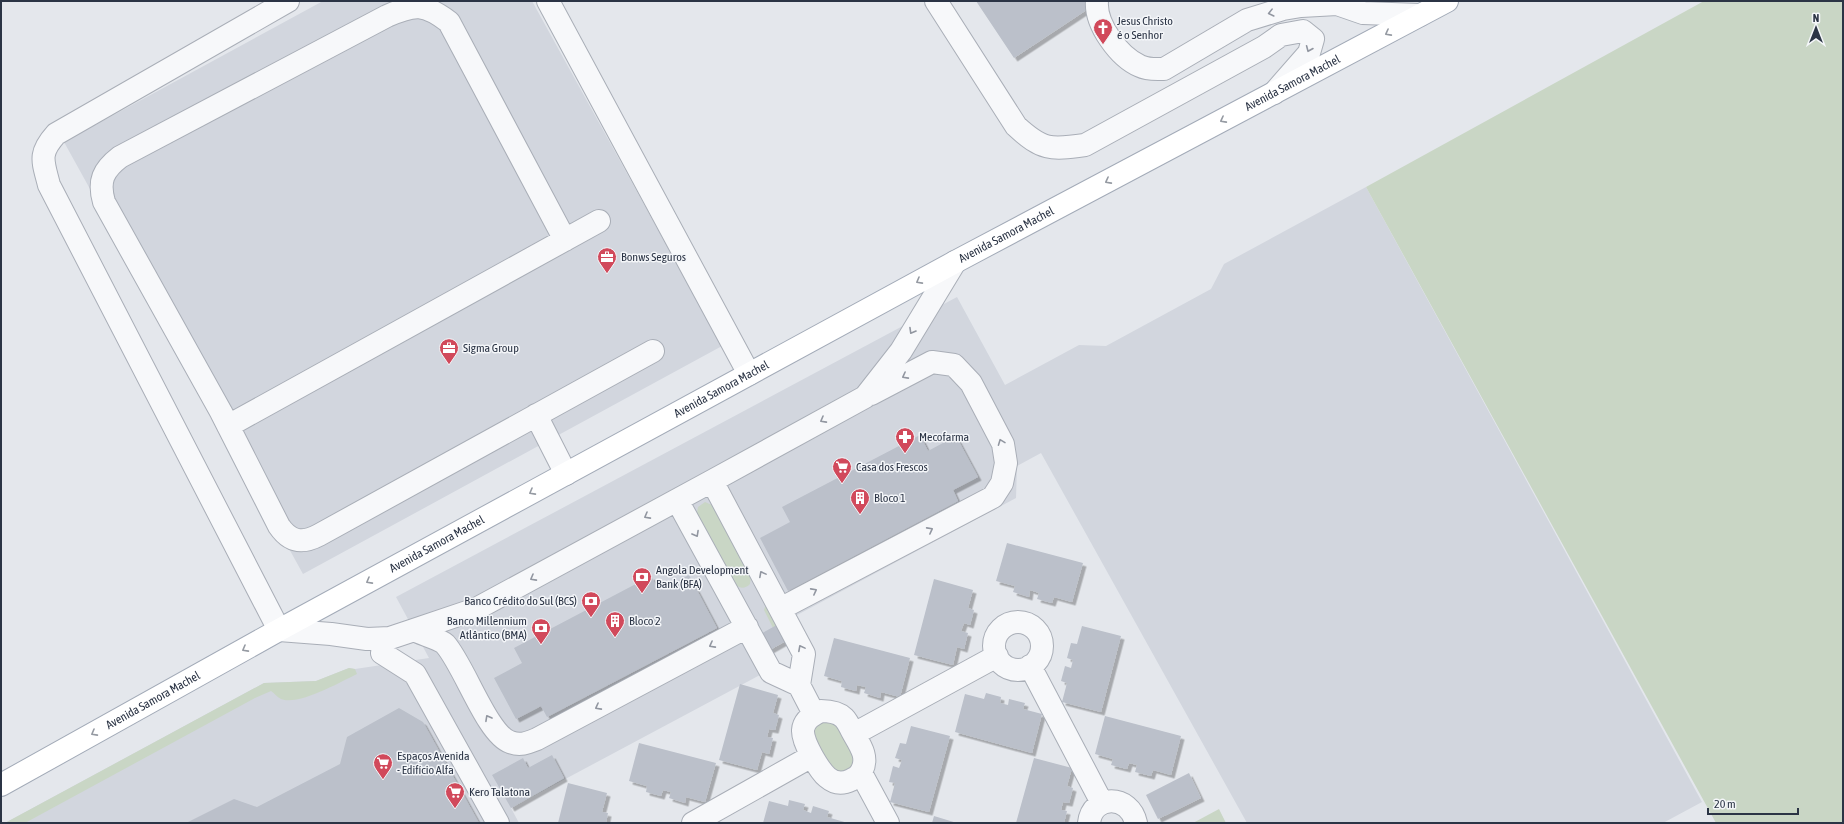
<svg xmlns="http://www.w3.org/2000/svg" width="1844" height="824" font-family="'Asap Condensed',sans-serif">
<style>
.built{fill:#d2d6de}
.green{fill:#c9d6c5}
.building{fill:#bbc0ca;filter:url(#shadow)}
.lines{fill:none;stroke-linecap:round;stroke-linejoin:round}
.minor-casing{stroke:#a9aeb7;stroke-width:24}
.major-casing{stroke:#a3abb8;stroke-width:24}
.minor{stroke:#f7f8fa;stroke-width:22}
.major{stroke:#fff;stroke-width:22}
.oneway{stroke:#9196a0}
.oneway2{stroke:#959aa2}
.labels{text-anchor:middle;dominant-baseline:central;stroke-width:3;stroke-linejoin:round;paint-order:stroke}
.poi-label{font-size:12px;fill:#2b3445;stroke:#f4f6f9;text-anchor:start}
.street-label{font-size:12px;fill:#2b3445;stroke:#f4f6f9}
</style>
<defs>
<filter id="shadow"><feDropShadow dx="3.5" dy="3.5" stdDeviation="0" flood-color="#0004"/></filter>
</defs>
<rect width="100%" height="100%" fill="#e4e7ec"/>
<path class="built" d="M 323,1 L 532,1 L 722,346 L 303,574 L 64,142 Z
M 1366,187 L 1702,802 L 1663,823 L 1247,823 L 1041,453 L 1017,466 L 1016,498 L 743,644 L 760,675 L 511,808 L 519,823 L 5,823 L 264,683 L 316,681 L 349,668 L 355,669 L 429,658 L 396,597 L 957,297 L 1005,385 L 1079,345 L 1106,346 L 1211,289 L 1224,264 Z"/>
<path class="green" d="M 1704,1 L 1843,1 L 1843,823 L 1716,823 L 1366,187 Z
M 705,502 L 712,505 L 751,576 L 750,584 C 745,589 740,589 735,584 L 697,513 L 698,507 Z
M 766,604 L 782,623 L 773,628 L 764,610 Z
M 349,668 L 355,669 L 357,674 C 340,682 299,706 281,699 C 277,697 274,693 271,691 L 255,698 L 25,823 L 5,823 L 264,683 L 316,681 Z
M 833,720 L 856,755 L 852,771 L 834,772 L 812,736 L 816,722 Z
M 1219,809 L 1226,823 L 1193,823 Z"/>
<path class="building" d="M 976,1 L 1089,1 L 1088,9 L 1014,58 Z
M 920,435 L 928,451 L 956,436 L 978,477 L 953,490 L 958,501 L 788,591 L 760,538 L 790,522 L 782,507 Z
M 1007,543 L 1083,563 L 1072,602 L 1054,597 L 1052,603 L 1037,599 L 1039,593 L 1030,590 L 1029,597 L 1013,592 L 1015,586 L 996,581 Z
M 689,575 L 717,628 L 547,717 L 541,706 L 516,719 L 494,678 L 522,663 L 514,648 L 651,576 L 659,591 Z
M 934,579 L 973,590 L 968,608 L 974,610 L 970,625 L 964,623 L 961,631 L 968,633 L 964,649 L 957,647 L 953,665 L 914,655 Z
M 782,622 L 791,638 L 752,660 L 743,644 Z
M 1082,626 L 1121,636 L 1101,712 L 1062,702 L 1067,683 L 1061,681 L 1065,666 L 1071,668 L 1073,660 L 1067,658 L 1071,643 L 1077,644 Z
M 834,638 L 910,658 L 900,697 L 881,692 L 880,698 L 864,693 L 866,687 L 857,685 L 856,691 L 841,687 L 842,681 L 824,676 Z
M 740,684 L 778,695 L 773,713 L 779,715 L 775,730 L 769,729 L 767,737 L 773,738 L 769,754 L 762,752 L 757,770 L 719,760 Z
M 986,693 L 1001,697 L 1000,703 L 1008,705 L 1009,699 L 1025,703 L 1023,709 L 1042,714 L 1032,753 L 955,732 L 965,694 L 984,699 Z
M 399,708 L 423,722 L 479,823 L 186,823 L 234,799 L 257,807 L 340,764 L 347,737 Z
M 1105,716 L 1181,736 L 1171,775 L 1153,770 L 1151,776 L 1135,772 L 1137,765 L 1129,763 L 1127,769 L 1111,765 L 1113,759 L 1095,754 Z
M 911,726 L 950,736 L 929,812 L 890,802 L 895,783 L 889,782 L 893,766 L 899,768 L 902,760 L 895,758 L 900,743 L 906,744 Z
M 639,743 L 716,763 L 705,802 L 686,797 L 685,803 L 669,798 L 671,792 L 663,790 L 661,796 L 646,792 L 647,786 L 629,781 Z
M 552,755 L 564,778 L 511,808 L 492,775 L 523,758 L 528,768 Z
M 1034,758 L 1072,768 L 1067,786 L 1073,788 L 1069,803 L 1063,802 L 1061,810 L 1067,811 L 1064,823 L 1016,823 Z
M 1189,773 L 1201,798 L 1158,819 L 1146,795 Z
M 568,783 L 607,793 L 602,812 L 608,813 L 606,823 L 558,823 Z
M 789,800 L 805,804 L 803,810 L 811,813 L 813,806 L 829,811 L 827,817 L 848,823 L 763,823 L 769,801 L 788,806 Z
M 934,816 L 957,823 L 932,823 Z"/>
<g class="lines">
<g class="minor-casing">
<path id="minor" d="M 288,1 L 56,134 C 38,154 43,161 49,185 L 279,630 L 331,634 L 367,639 L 390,638 L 414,630 L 476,609 L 712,481 L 865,397 L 901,351 L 955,262
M 548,1 L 749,374
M 936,1 L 1016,126 C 1042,150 1050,150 1085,145 L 1264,47 L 1281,35 L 1303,31 L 1313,39 L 1309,53 L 1274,93
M 1097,1 C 1095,24 1119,57 1140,66 C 1148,70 1156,69 1164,69 L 1247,20 L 1283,9 L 1301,6 L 1337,4 L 1363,13 L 1420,15
M 565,240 L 449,22 C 424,3 415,4 387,16 L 120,157 C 103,170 98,181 104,202 L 221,412 L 279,526 C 290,542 302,544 319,535 L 653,351
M 536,415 L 566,474
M 228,426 L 599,221
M 712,481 L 804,654 L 799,685
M 677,500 L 771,672 L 799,685 L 814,714
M 780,609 L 993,497 L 1002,483 L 1006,463 L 1003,444 L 971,383 L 954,365 L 932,362 L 871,394
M994 646a24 24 0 1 1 48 0a24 24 0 1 1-48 0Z
M 414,630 C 421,634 440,639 445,644 C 464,665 487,734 510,742 C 520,746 527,743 537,739 L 747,627
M 382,653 L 415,674 L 498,823
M 1030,666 L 1102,803
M 821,711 C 829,711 838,712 844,718 C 847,721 850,727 852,731 C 859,744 869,756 862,770 C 860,775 856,778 851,780 C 831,790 820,770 812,756 C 801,736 796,722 821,711 Z
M 854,734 L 997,656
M 861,773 L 888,823
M 693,823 L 812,756
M 1089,823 C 1092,794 1130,794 1136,823"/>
</g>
<g class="major-casing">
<g id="major">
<path id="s1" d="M 1,785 L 279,630 L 955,262 L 1447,1"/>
</g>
</g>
<use href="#minor" class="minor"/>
<use href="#major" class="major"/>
</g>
<defs><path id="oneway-chevron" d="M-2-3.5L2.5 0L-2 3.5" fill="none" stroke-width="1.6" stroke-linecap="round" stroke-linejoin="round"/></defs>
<g class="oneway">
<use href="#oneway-chevron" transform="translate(1271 13) rotate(166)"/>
<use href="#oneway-chevron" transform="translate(1309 49) rotate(113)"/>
<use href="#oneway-chevron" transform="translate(912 331) rotate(120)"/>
<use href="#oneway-chevron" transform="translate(905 376) rotate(152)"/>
<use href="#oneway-chevron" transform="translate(823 420) rotate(151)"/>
<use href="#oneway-chevron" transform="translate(1001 442) rotate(-111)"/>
<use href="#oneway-chevron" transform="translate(647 516) rotate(151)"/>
<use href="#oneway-chevron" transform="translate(930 530) rotate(-28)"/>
<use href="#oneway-chevron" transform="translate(696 534) rotate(61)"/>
<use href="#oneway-chevron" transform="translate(762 574) rotate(-118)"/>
<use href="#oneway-chevron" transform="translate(533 578) rotate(151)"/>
<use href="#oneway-chevron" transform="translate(814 591) rotate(-28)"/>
<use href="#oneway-chevron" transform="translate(712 645) rotate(152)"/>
<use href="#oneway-chevron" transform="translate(801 648) rotate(-118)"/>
<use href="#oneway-chevron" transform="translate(598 707) rotate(152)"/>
<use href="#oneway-chevron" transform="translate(488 718) rotate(-119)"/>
</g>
<g class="oneway2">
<use href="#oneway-chevron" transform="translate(1388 33) rotate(152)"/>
<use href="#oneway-chevron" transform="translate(1223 120) rotate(152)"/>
<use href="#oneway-chevron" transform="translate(1108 181) rotate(152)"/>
<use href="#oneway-chevron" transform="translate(919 281) rotate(151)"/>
<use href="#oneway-chevron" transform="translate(532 492) rotate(151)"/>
<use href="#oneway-chevron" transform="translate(369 581) rotate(151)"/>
<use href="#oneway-chevron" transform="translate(245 649) rotate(151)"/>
<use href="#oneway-chevron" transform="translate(94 733) rotate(151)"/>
</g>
<defs>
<g id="church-pin" transform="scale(1)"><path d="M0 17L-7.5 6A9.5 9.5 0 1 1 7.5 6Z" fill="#d1495b" stroke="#f4f6f9"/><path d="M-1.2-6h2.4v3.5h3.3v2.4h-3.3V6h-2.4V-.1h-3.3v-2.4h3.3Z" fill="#fff"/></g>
<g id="office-pin" transform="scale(1)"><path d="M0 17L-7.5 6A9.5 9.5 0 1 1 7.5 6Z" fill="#d1495b" stroke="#f4f6f9"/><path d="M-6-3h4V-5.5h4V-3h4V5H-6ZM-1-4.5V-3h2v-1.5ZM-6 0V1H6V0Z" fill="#fff"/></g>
<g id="pharmacy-pin" transform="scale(1)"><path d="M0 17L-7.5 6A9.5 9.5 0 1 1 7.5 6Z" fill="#d1495b" stroke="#f4f6f9"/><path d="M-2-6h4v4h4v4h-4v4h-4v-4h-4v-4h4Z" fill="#fff"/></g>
<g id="supermarket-pin" transform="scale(1)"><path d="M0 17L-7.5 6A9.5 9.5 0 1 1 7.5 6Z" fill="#d1495b" stroke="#f4f6f9"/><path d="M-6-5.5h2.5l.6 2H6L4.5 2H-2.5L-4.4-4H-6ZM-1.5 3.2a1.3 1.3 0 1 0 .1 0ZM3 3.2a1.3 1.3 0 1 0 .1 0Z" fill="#fff"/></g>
<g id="building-pin" transform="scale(1)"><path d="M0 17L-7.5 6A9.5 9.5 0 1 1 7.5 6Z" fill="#d1495b" stroke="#f4f6f9"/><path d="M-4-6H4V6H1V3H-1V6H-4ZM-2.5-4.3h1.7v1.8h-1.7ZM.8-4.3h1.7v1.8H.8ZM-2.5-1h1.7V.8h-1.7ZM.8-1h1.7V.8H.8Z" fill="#fff"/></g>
<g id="bank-pin" transform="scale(1)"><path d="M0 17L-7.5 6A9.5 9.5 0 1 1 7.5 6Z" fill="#d1495b" stroke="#f4f6f9"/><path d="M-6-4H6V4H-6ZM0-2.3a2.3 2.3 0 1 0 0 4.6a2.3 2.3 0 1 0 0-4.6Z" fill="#fff"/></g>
</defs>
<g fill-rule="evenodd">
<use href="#church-pin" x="1103" y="28"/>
<use href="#office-pin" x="607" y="257"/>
<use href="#office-pin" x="449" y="348"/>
<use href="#pharmacy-pin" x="905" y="437"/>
<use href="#supermarket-pin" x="842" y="467"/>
<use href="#building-pin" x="860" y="498"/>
<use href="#bank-pin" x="642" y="577"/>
<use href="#bank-pin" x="591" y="601"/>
<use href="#building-pin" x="615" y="621"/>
<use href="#bank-pin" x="541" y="628"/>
<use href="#supermarket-pin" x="383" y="763"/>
<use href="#supermarket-pin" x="455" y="792"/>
</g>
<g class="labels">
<g class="poi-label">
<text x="1117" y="21">Jesus Christo<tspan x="1117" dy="14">é o Senhor</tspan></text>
<text x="621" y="257">Bonws Seguros</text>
<text x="463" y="348">Sigma Group</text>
<text x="919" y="437">Mecofarma</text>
<text x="856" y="467">Casa dos Frescos</text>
<text x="874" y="498">Bloco 1</text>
<text x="656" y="570">Angola Development<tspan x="656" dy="14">Bank (BFA)</tspan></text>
<text x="577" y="601" text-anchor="end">Banco Crédito do Sul (BCS)</text>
<text x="527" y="621" text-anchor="end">Banco Millennium<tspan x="527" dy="14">Atlântico (BMA)</tspan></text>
<text x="629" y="621">Bloco 2</text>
<text x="397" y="756">Espaços Avenida<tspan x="397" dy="14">- Edifício Alfa</tspan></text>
<text x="469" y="792">Kero Talatona</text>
</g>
<g class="street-label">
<text stroke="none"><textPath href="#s1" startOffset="1470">Avenida Samora Machel</textPath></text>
<text stroke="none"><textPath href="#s1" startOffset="1146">Avenida Samora Machel</textPath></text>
<text stroke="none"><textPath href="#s1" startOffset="822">Avenida Samora Machel</textPath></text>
<text stroke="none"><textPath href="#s1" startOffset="498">Avenida Samora Machel</textPath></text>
<text stroke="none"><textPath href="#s1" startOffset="174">Avenida Samora Machel</textPath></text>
</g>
</g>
<rect width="1844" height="824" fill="none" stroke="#2b3445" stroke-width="4"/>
<g transform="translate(1816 28)" stroke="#f4f6f9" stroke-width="3" paint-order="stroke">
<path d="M0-3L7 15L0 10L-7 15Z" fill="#2b3445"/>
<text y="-6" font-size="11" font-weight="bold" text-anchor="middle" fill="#2b3445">N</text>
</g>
<path d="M1708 808v6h90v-6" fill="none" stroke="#2b3445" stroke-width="2"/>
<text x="1714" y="808" font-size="12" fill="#2b3445" stroke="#f4f6f9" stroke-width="3" paint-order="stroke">20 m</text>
</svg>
